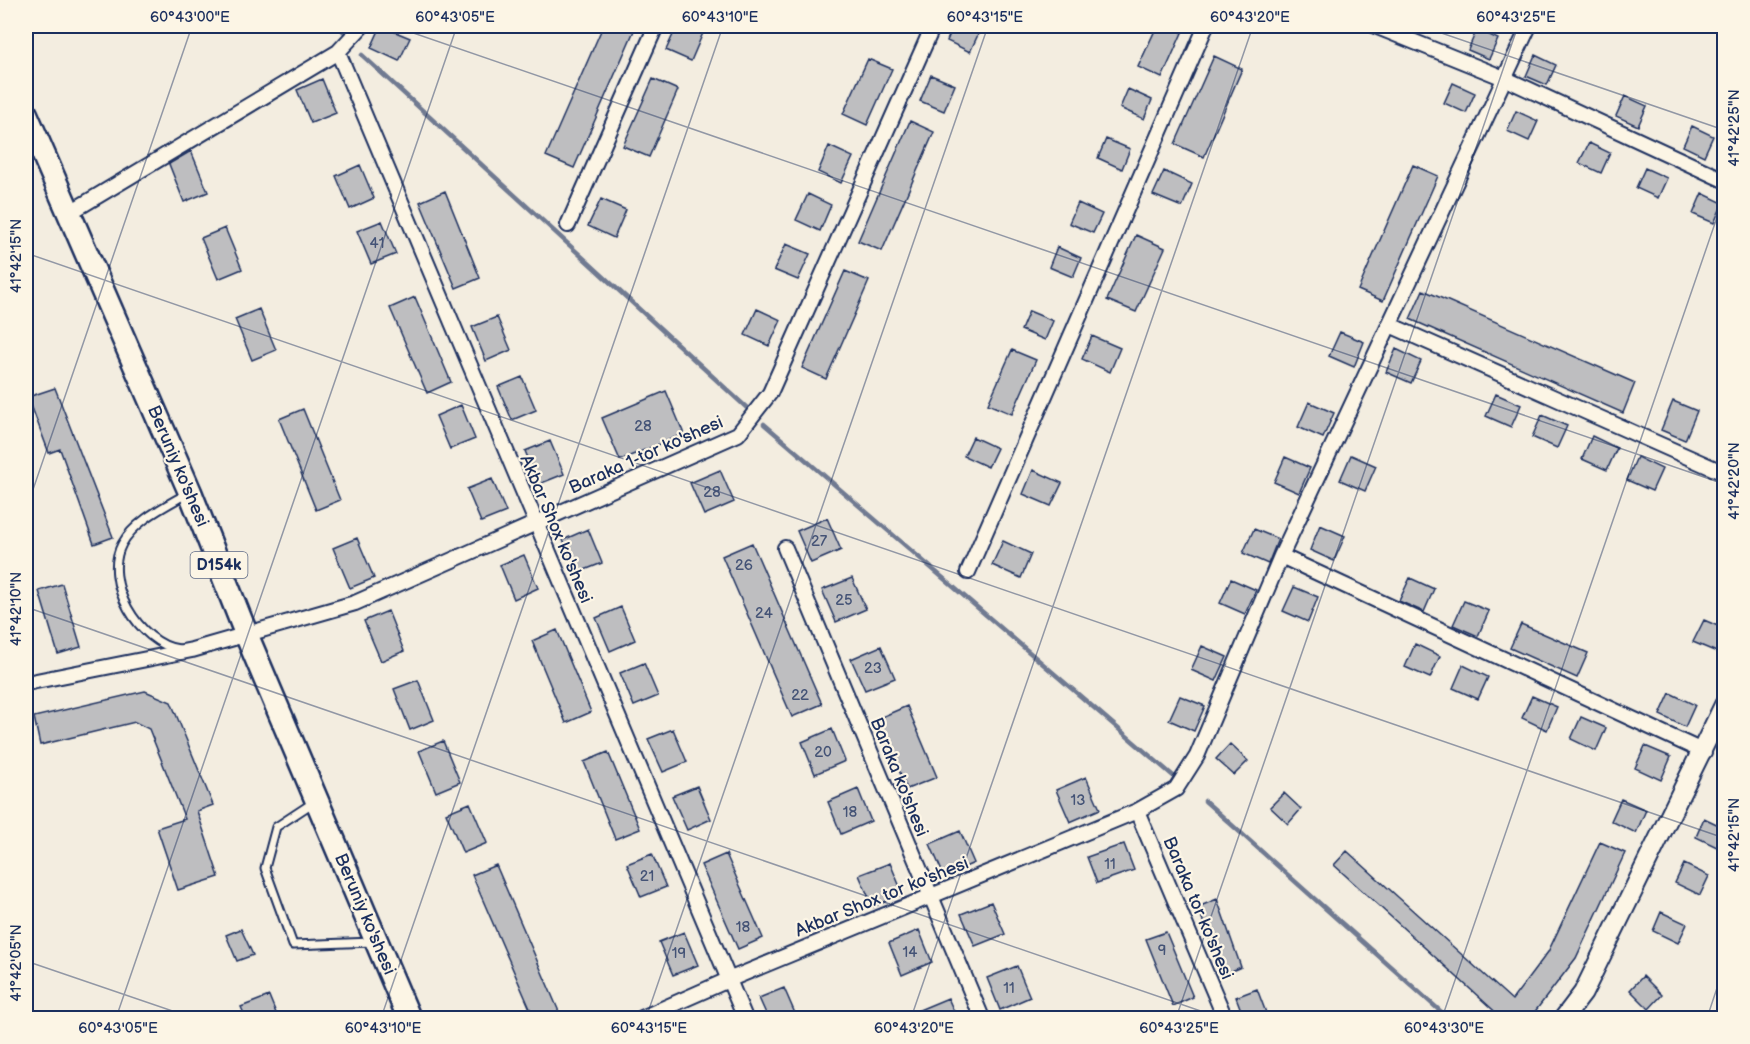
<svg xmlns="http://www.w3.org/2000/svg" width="1750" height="1044" font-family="'Balsamiq Sans',sans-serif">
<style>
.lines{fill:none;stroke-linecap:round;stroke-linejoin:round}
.stream{stroke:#707a91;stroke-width:4.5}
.building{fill:#bebec0;stroke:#1b2f5e;stroke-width:1.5}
.service-casing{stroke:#1b2f5e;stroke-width:11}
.minor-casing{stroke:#1b2f5e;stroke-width:18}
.tertiary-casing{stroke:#1b2f5e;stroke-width:22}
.primary-casing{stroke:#1b2f5e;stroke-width:27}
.service{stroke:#fcf5e5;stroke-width:7}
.minor{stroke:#fcf5e5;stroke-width:14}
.tertiary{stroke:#fcf5e5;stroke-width:18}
.primary{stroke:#fcf5e5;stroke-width:22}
.ticks{fill:none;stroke:#1b2f5e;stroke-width:1.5;stroke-opacity:0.45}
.labels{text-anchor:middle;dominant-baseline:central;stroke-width:4.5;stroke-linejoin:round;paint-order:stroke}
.number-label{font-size:15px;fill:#445376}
.shield{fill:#fcf5e5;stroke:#5e6a86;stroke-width:1.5}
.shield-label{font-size:16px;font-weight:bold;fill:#1b2f5e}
.street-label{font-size:18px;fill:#1b2f5e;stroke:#fcf5e5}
.neatline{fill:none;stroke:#1b2f5e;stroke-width:2}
.ticks-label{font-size:15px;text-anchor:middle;fill:#1b2f5e}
</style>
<rect width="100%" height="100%" fill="#f3ede0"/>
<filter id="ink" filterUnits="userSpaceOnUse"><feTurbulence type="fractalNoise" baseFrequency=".0167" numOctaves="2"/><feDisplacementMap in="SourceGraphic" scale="12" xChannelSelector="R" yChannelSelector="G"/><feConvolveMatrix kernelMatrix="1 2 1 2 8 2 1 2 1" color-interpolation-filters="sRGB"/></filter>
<g filter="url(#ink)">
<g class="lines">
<path class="stream" d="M 338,26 L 344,32
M 362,55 L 747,408
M 764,424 L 1178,780
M 1205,801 L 1448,1018"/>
</g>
<path class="building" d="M 381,26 L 410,38 L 399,61 L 371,48 Z
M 603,26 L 636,26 L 574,168 L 546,156 Z
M 677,26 L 685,26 L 703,33 L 691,61 L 666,50 Z
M 953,26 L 982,26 L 970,52 L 947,41 Z
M 1157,26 L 1185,26 L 1162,78 L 1138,67 Z
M 1477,29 L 1498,39 L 1489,59 L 1468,50 Z
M 1535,55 L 1556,65 L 1547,85 L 1526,76 Z
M 1214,56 L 1242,69 L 1204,157 L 1175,144 Z
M 868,59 L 892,69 L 867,125 L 843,114 Z
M 931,75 L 955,85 L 944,111 L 920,101 Z
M 322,79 L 336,113 L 311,123 L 297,90 Z
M 653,79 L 678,90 L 649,157 L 623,146 Z
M 1453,83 L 1475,93 L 1466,113 L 1444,103 Z
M 1128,89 L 1152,100 L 1144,119 L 1120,108 Z
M 1625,96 L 1647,106 L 1638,126 L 1616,116 Z
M 1516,111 L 1538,121 L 1529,141 L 1507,131 Z
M 910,121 L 934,132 L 882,251 L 858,241 Z
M 1692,126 L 1713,136 L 1704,156 L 1683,146 Z
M 1106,139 L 1130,149 L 1122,169 L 1098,158 Z
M 1589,143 L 1610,153 L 1601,173 L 1579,163 Z
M 829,146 L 853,157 L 841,183 L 818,172 Z
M 191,151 L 208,192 L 184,202 L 169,164 Z
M 360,165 L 374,198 L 350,209 L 336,176 Z
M 1413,165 L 1438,176 L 1383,301 L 1358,290 Z
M 1645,168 L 1667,178 L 1658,198 L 1636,188 Z
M 1164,171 L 1192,184 L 1182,207 L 1153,195 Z
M 445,191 L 480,278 L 456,288 L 420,202 Z
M 1702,193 L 1723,203 L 1714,223 L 1693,214 Z
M 808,194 L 831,205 L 820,231 L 796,220 Z
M 601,199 L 626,210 L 614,238 L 588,226 Z
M 1078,203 L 1102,214 L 1093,233 L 1069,223 Z
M 382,221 L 396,254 L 371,264 L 357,231 Z
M 225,228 L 242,269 L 218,279 L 201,238 Z
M 1136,235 L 1165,248 L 1136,312 L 1107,300 Z
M 786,244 L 810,254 L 798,280 L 774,270 Z
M 1057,247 L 1081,258 L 1073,277 L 1049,267 Z
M 845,271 L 869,281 L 826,379 L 802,368 Z
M 1423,290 L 1635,383 L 1623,413 L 1410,319 Z
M 415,297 L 451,382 L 427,393 L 390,308 Z
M 259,309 L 276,350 L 252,360 L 235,319 Z
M 757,309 L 781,320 L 769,346 L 745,335 Z
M 1029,311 L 1053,321 L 1045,340 L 1021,330 Z
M 497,317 L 511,350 L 486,361 L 472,327 Z
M 1340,332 L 1364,342 L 1354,367 L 1329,356 Z
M 1092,336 L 1120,348 L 1110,372 L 1082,359 Z
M 1396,349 L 1421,361 L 1411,383 L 1386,372 Z
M 1012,350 L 1036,360 L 1012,414 L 988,404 Z
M 522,377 L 536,410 L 512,420 L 498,387 Z
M 55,388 L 113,537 L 94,544 L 60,449 L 49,453 L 28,397 Z
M 666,391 L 684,434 L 620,460 L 602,418 Z
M 1496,394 L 1521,405 L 1511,427 L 1486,416 Z
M 1673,401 L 1697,411 L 1685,440 L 1661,430 Z
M 1309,402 L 1334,413 L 1323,438 L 1298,427 Z
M 461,405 L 475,439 L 450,449 L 436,416 Z
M 303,409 L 340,500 L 316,510 L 279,419 Z
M 1542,415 L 1567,426 L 1557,448 L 1532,437 Z
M 1592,436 L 1617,448 L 1607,470 L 1582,459 Z
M 973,437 L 997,448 L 988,467 L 964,456 Z
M 550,441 L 564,474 L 539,484 L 525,451 Z
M 1351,455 L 1376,466 L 1365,491 L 1340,480 Z
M 1285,457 L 1310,468 L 1299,493 L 1274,482 Z
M 1637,457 L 1662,469 L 1652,491 L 1627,480 Z
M 720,470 L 734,502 L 704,515 L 690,483 Z
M 1033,470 L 1062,483 L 1051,506 L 1023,494 Z
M 492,479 L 506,512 L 481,522 L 467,489 Z
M 827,518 L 841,550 L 811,563 L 797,531 Z
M 1320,525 L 1345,536 L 1334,561 L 1310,550 Z
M 588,529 L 602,563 L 577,573 L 563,540 Z
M 1254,529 L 1278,539 L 1268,564 L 1243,553 Z
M 357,538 L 374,578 L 350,588 L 333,548 Z
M 1003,541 L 1031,554 L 1021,578 L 992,565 Z
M 752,543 L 822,704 L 792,717 L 722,556 Z
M 524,555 L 538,588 L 514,599 L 500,565 Z
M 852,578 L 866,609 L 836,622 L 822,590 Z
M 1410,578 L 1434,589 L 1424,612 L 1399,601 Z
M 1231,579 L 1256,590 L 1245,614 L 1220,603 Z
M 62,584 L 81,647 L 58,654 L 39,591 Z
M 1294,587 L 1318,597 L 1308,622 L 1283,611 Z
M 1464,601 L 1489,611 L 1478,636 L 1453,625 Z
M 621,607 L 635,640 L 610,651 L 596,618 Z
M 388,611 L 404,651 L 381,661 L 364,621 Z
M 1704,620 L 1725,629 L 1725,641 L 1719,653 L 1693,642 Z
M 1521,624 L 1588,653 L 1577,678 L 1510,648 Z
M 557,630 L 591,712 L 566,723 L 532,641 Z
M 1415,644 L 1440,656 L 1430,678 L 1405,667 Z
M 881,646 L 895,678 L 865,690 L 851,659 Z
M 1202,646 L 1227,657 L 1216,681 L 1191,670 Z
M 644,663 L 658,696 L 634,706 L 620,673 Z
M 1463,665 L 1488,677 L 1478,699 L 1453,688 Z
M 418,680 L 434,720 L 410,730 L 394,689 Z
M 145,691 L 171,702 L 213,805 L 197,811 L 219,877 L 178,890 L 157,828 L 185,819 L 149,729 L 135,722 L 40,745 L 34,717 Z
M 1670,693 L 1695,705 L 1685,727 L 1660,715 Z
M 1180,696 L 1205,706 L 1194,731 L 1169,720 Z
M 1532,696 L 1557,707 L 1547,730 L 1522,718 Z
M 907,706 L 937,777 L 907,789 L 877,719 Z
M 1581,717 L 1606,728 L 1596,751 L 1571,739 Z
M 673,729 L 687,762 L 663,772 L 648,739 Z
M 832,729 L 845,761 L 815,774 L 802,742 Z
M 443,741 L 460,782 L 436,792 L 419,751 Z
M 1230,744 L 1248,761 L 1234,775 L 1216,759 Z
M 1645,746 L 1671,757 L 1661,780 L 1635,768 Z
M 608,752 L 640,829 L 615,839 L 584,762 Z
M 1086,777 L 1100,809 L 1070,822 L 1056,790 Z
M 697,786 L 711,819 L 687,830 L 672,796 Z
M 858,789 L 871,821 L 841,834 L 828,802 Z
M 1284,793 L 1301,809 L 1288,824 L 1270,807 Z
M 1621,799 L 1646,810 L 1636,833 L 1611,821 Z
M 470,803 L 487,843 L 463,853 L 446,813 Z
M 1704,818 L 1725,828 L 1725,842 L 1721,849 L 1696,837 Z
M 960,831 L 974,863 L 944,876 L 930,844 Z
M 1600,842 L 1625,853 L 1576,958 L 1530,1018 L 1502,1018 L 1334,865 L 1347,851 L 1512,1000 L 1548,952 Z
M 1124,844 L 1134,870 L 1097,883 L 1087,857 Z
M 652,854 L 666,887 L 641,897 L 627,864 Z
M 726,854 L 763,938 L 738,949 L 701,865 Z
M 890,863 L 903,894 L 873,907 L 859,875 Z
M 1684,864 L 1709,876 L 1700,895 L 1675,883 Z
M 496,865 L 560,1014 L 550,1018 L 534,1018 L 472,875 Z
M 1217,899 L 1241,967 L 1222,975 L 1198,907 Z
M 991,902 L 1005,934 L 975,946 L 961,914 Z
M 1661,912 L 1687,924 L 1678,943 L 1653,931 Z
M 241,929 L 253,955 L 237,961 L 226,935 Z
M 919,930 L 932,962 L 902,975 L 889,943 Z
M 684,932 L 698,965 L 673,975 L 659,942 Z
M 1166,932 L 1193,997 L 1173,1006 L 1146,939 Z
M 1017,966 L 1030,997 L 1000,1010 L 987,978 Z
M 1643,976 L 1662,995 L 1649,1009 L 1630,990 Z
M 784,988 L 797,1018 L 768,1018 L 759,998 Z
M 1257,989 L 1268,1018 L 1244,1018 L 1236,997 Z
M 269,996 L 278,1018 L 246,1018 L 241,1007 Z
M 948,998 L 957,1018 L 900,1018 Z"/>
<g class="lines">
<g class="service-casing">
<path id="service" d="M 179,649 C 139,644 102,581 122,544 C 135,520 166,506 188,493
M 314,802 L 276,827 L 265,868 L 293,945 L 373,942"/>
</g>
<g class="minor-casing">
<path id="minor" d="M 1375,26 L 1504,78 L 1724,180
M 338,52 L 745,1018
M 69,213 L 338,52 L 362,26
M 568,225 L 656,26
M 1390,325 L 1724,473
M 785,548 L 982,1018
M 1281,556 L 1704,752
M 968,572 L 1206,26
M 26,683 L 192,650 L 355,603 L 738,434 L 770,393 L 933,26
M 1137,811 L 1225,1018
M 642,1018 L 728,980 L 1137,811 L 1176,789 L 1197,756 L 1281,556 L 1529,26"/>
</g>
<g class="tertiary-casing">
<path id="tertiary" d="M 1564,1018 L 1583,993 L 1724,705"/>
</g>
<g class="primary-casing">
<path id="primary" d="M 26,114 L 190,492 L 247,636 L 409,1018"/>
</g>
<use href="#service" class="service"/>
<use href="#minor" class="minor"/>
<use href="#tertiary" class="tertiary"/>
<use href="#primary" class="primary"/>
</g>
</g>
<path class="ticks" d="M 393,26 L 1724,484M 1421,26 L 1724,130M 26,253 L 1724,838M 26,510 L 192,26M 26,607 L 1221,1018M 26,961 L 193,1018M 116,1018 L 457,26M 381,1018 L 723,26M 646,1018 L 988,26M 911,1018 L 1253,26M 1176,1018 L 1518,26M 1442,1018 L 1724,197M 1707,1018 L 1724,967"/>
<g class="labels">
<g class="number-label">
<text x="377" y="243">41</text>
<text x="643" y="426">28</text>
<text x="712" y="492">28</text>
<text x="819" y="541">27</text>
<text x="744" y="565">26</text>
<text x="844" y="600">25</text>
<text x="764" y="613">24</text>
<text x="873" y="668">23</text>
<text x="800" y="695">22</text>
<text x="823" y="752">20</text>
<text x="1078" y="800">13</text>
<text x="850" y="812">18</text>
<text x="1110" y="864">11</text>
<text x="647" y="876">21</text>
<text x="743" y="927">18</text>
<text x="1162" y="950">9</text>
<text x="910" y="952">14</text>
<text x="679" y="953">19</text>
<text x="1009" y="988">11</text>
</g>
<rect class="shield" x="190.5" y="552" width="57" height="26" rx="4.5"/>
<g class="shield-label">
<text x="219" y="565">D154k</text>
</g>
<g class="street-label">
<text transform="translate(646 455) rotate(-24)">Baraka 1-tor ko'shesi</text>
<text transform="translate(178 466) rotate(67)">Beruniy ko'shesi</text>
<text transform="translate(556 529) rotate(67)">Akbar Shox ko'shesi</text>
<text transform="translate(899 777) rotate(68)">Baraka ko'shesi</text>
<text transform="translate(882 897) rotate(-22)">Akbar Shox tor ko'shesi</text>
<text transform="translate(1198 908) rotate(67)">Baraka tor ko'shesi</text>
<text transform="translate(365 914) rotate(67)">Beruniy ko'shesi</text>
</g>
</g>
<rect width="1750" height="1044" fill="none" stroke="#fcf5e5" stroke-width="66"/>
<rect x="33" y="33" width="1684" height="978" class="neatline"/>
<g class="ticks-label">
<text x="190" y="22">60°43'00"E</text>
<text x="455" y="22">60°43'05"E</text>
<text x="720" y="22">60°43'10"E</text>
<text x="985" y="22">60°43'15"E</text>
<text x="1250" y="22">60°43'20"E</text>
<text x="1516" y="22">60°43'25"E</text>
<text transform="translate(1734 128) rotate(-90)" y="5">41°42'25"N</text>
<text transform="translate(16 256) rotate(-90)" y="5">41°42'15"N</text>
<text transform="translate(1734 481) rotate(-90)" y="5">41°42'20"N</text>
<text transform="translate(16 609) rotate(-90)" y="5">41°42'10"N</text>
<text transform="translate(1734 835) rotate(-90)" y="5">41°42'15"N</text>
<text transform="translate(16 963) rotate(-90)" y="5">41°42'05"N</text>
<text x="118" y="1033">60°43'05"E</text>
<text x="383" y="1033">60°43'10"E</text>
<text x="649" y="1033">60°43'15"E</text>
<text x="914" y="1033">60°43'20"E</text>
<text x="1179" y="1033">60°43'25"E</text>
<text x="1444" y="1033">60°43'30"E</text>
</g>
</svg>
